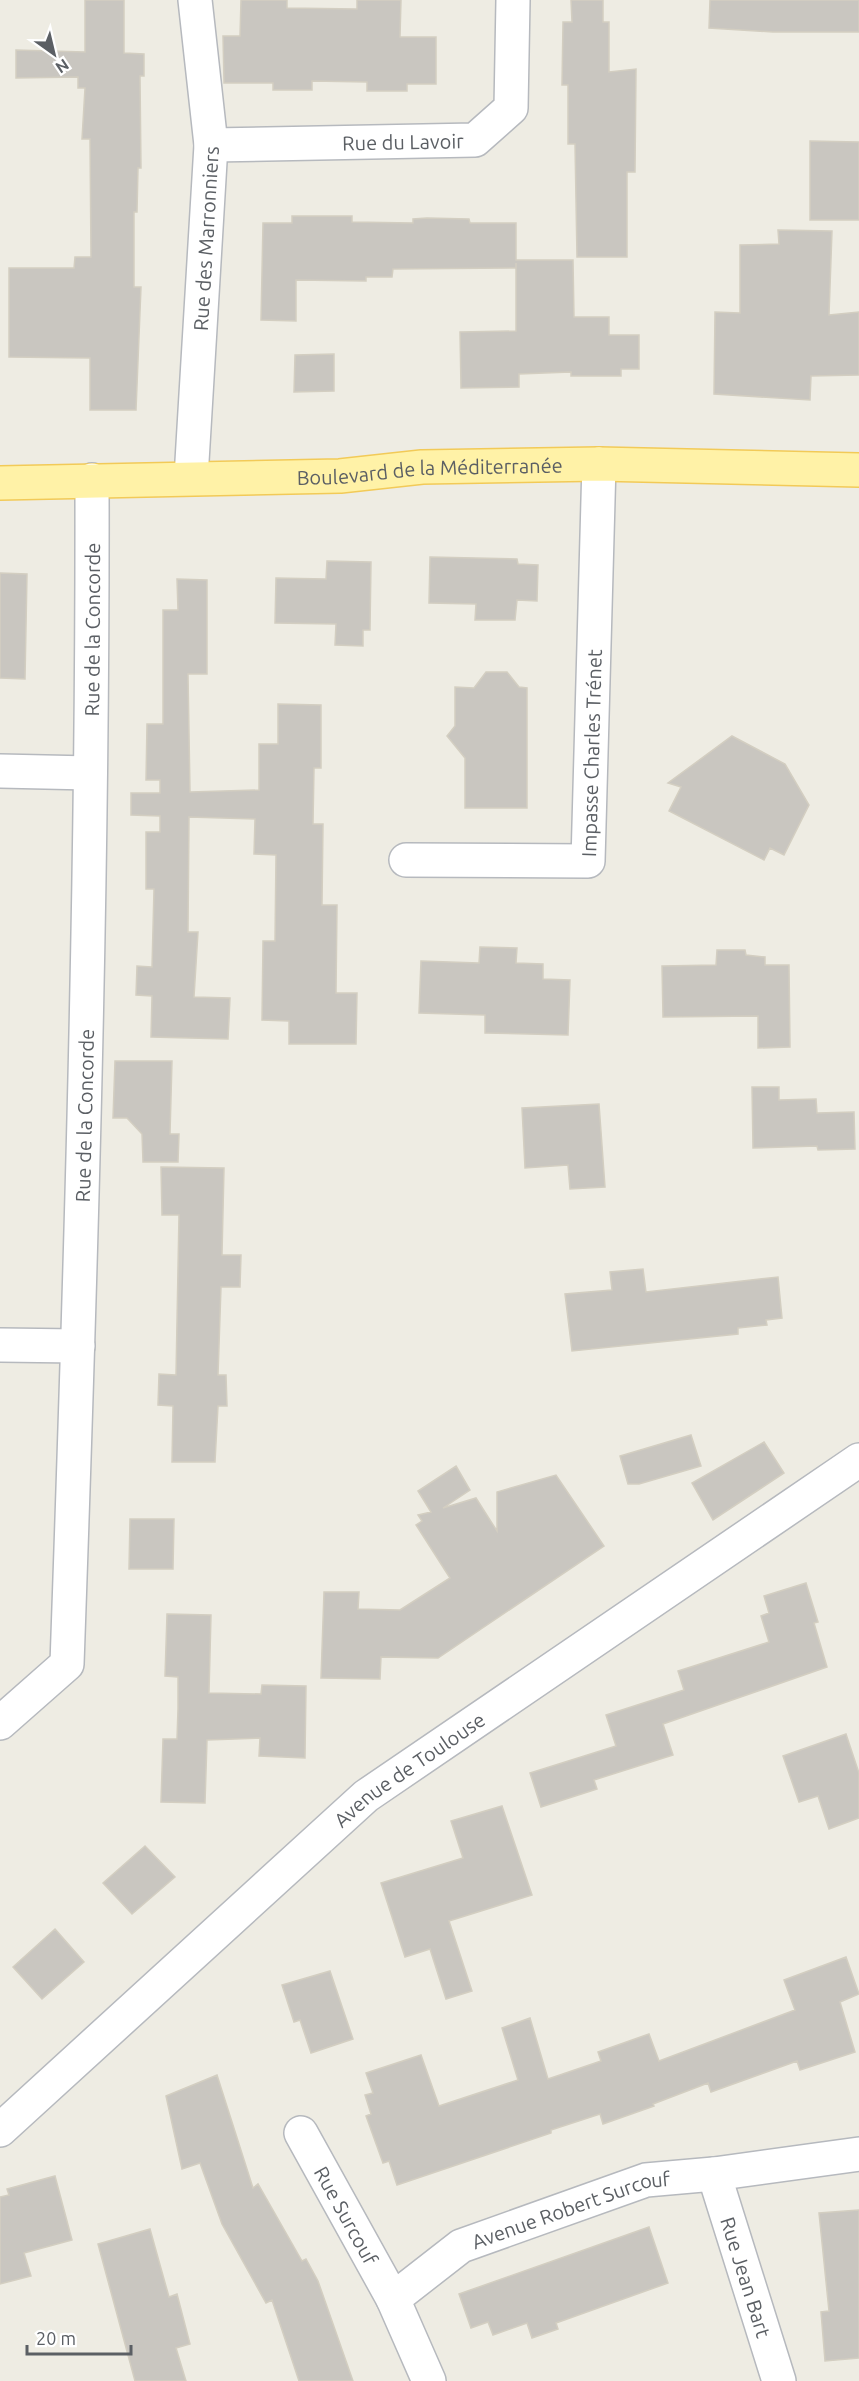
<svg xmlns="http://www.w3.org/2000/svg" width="859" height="2381" font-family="Ubuntu,sans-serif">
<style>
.building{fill:#c9c6c0;stroke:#d3cec1;stroke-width:1.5}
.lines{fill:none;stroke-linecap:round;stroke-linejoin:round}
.minor-casing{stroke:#b6b9be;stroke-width:36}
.major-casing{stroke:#f2ca58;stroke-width:36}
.minor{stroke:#fff;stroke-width:33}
.major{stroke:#fff2a7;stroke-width:33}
.labels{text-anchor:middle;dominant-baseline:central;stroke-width:5;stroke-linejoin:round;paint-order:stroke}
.street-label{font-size:20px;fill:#5b5f64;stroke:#fff}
</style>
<rect width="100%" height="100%" fill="#eeece3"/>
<path class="building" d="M 85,0 L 124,0 L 124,53 L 144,54 L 144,76 L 140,76 L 141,168 L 138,168 L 137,212 L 134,212 L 134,287 L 141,287 L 136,410 L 90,410 L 90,358 L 9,357 L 9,268 L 74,268 L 75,257 L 91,257 L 90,139 L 82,139 L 85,88 L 78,88 L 78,77 L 16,78 L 16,50 L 85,52 Z
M 241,0 L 287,0 L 287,8 L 357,9 L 357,0 L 401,0 L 400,37 L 436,37 L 436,84 L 407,84 L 407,91 L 367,91 L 367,82 L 312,81 L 312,90 L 273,90 L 273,83 L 224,83 L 223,36 L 240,36 Z
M 571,0 L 603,0 L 603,22 L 609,22 L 609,72 L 636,69 L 635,172 L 627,172 L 627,257 L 577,257 L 575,144 L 568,144 L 568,85 L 562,85 L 563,22 L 572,22 Z
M 710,0 L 859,0 L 859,32 L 773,32 L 709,28 Z
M 810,141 L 859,142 L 859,220 L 810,220 Z
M 292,216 L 352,216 L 352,222 L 413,223 L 413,219 L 427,218 L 469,219 L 470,223 L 516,223 L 516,260 L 573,260 L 574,317 L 609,317 L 609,335 L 639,335 L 639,369 L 621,369 L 621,376 L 571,376 L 571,372 L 519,374 L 519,387 L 461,388 L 460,332 L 516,331 L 516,263 L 516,268 L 393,269 L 392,277 L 366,277 L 366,281 L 296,280 L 296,321 L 261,320 L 263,223 L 292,223 Z
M 778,230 L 832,231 L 829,315 L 859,312 L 859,375 L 811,376 L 810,400 L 714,394 L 715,312 L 740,313 L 740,245 L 779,244 Z
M 334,354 L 334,391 L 294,392 L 295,355 Z
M 430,557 L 517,559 L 518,564 L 538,565 L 537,601 L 517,600 L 515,620 L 475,620 L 476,604 L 429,603 Z
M 327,561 L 371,562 L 370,630 L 363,630 L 363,646 L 335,645 L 336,624 L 275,623 L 276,578 L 326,579 Z
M 0,573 L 27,574 L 25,679 L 0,678 Z
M 177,579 L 207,580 L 207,674 L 188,674 L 190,792 L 259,790 L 259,744 L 278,744 L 278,704 L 321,705 L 321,768 L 314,768 L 313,824 L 323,824 L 322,905 L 337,905 L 336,993 L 357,993 L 356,1044 L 289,1044 L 289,1021 L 262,1020 L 263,941 L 275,941 L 276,855 L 254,854 L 255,819 L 189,817 L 188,932 L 198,932 L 194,997 L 230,998 L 228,1039 L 151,1037 L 152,996 L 136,995 L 137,966 L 152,967 L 154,889 L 146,889 L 146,832 L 160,832 L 160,816 L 131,815 L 131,793 L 160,793 L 160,780 L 146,780 L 147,724 L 163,724 L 163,610 L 178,610 Z
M 486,672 L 507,672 L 519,687 L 527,688 L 527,808 L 465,808 L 465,758 L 447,736 L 455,726 L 455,687 L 474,688 Z
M 732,736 L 785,764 L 809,805 L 784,855 L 770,848 L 764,860 L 669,811 L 681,787 L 668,783 Z
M 480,947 L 517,948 L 516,963 L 543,964 L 543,979 L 570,980 L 568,1035 L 485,1033 L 485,1015 L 419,1013 L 421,961 L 479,963 Z
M 717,950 L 745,950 L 746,955 L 765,957 L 765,965 L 789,965 L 790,1047 L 758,1048 L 758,1016 L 663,1017 L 662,966 L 716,965 Z
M 115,1061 L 172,1061 L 170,1134 L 179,1134 L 178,1162 L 143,1162 L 142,1134 L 127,1118 L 113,1118 Z
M 752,1087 L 779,1087 L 779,1100 L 816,1099 L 817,1113 L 854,1112 L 855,1149 L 818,1150 L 817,1146 L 753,1148 Z
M 599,1104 L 605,1187 L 570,1189 L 568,1165 L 525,1168 L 522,1108 Z
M 161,1167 L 224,1168 L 222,1255 L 241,1255 L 240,1287 L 221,1287 L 218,1375 L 226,1375 L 227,1406 L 218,1406 L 215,1462 L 172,1462 L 173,1406 L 158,1405 L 159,1374 L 176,1375 L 179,1215 L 162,1215 Z
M 643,1269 L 646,1292 L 778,1277 L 782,1318 L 766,1320 L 767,1325 L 738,1328 L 738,1334 L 572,1351 L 565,1294 L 612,1290 L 610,1272 Z
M 691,1435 L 701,1466 L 639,1484 L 628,1484 L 620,1456 Z
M 764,1442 L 784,1473 L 713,1520 L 692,1483 Z
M 456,1466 L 470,1490 L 443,1508 L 476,1498 L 497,1531 L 497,1492 L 556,1475 L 604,1546 L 438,1658 L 381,1657 L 380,1679 L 321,1678 L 324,1592 L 359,1592 L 358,1609 L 400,1610 L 450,1578 L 416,1525 L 422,1521 L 418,1515 L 431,1512 L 418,1491 Z
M 130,1519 L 174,1519 L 173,1569 L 129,1569 Z
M 806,1583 L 818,1622 L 814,1623 L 827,1667 L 663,1724 L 673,1755 L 594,1780 L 597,1789 L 541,1807 L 530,1773 L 616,1746 L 606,1715 L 684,1690 L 678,1671 L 769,1642 L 761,1616 L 769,1613 L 764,1596 Z
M 167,1614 L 211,1615 L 209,1693 L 261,1694 L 262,1685 L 306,1686 L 305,1758 L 259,1756 L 260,1738 L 207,1740 L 205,1803 L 161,1802 L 163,1739 L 177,1739 L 178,1709 L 178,1677 L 165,1676 Z
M 846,1734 L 859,1773 L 859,1818 L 829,1829 L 818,1796 L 799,1802 L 783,1756 Z
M 502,1806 L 532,1895 L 449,1921 L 472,1991 L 446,1999 L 430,1949 L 405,1957 L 381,1883 L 463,1858 L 451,1821 Z
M 145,1846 L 175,1877 L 132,1914 L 103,1883 Z
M 55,1929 L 84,1962 L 42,1999 L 13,1967 Z
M 846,1957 L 859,1994 L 840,2002 L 855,2052 L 800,2070 L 797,2061 L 711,2092 L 708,2083 L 653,2104 L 654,2106 L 603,2124 L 600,2114 L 551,2130 L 551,2133 L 397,2185 L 389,2161 L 383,2163 L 366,2116 L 371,2114 L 365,2095 L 373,2093 L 366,2073 L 421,2055 L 439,2106 L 518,2080 L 502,2028 L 530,2018 L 548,2079 L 601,2061 L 598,2052 L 649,2034 L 659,2061 L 795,2010 L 784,1980 Z
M 330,1971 L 353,2039 L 311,2053 L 300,2020 L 294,2022 L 282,1985 Z
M 217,2075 L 253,2188 L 258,2184 L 302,2261 L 306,2259 L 318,2281 L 353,2381 L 299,2381 L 272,2300 L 266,2303 L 222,2224 L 200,2163 L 182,2169 L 166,2096 Z
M 55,2176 L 72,2240 L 24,2253 L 31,2276 L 0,2284 L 0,2197 L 9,2195 L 7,2189 Z
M 859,2210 L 859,2358 L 825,2361 L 821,2312 L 829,2311 L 819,2213 Z
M 649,2227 L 668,2283 L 556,2323 L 558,2329 L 532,2338 L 527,2323 L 493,2335 L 488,2322 L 471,2328 L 459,2294 Z
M 150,2229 L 169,2297 L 177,2294 L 190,2344 L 176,2348 L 186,2381 L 135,2381 L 98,2244 Z"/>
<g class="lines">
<g class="minor-casing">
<g id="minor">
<path id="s1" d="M 211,145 L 475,140 L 511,108 L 513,0"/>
<path id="s2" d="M 191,478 L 211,145 L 195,0"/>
<path d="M 0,771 L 90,773"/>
<path id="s3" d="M 406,860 L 588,861 L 599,464"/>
<path d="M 0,1345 L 78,1346"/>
<path id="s4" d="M 0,1723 L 67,1664 C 81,1269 93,874 92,480"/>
<path id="s5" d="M 0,2130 L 366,1796 L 859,1460"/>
<path id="s6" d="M 301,2133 L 393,2299"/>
<path id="s7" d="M 714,2174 L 779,2381"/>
<path id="s8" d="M 429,2381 L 393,2299 L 461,2246 L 646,2180 L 714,2174 L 859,2154"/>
</g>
</g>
<g class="major-casing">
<g id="major">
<path id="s9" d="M 0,483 L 340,476 L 422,467 L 599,464 L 859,470"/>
</g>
</g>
<use href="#minor" class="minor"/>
<use href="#major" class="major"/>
</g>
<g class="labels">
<g class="street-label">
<text stroke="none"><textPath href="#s1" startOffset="192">Rue du Lavoir</textPath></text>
<text stroke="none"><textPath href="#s2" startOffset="240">Rue des Marronniers</textPath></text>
<text stroke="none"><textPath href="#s9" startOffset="430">Boulevard de la Méditerranée</textPath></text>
<text stroke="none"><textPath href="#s4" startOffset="1124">Rue de la Concorde</textPath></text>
<text stroke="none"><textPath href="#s3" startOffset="290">Impasse Charles Trénet</textPath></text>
<text stroke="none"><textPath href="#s4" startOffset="638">Rue de la Concorde</textPath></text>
<text stroke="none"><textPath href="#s5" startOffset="546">Avenue de Toulouse</textPath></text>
<text stroke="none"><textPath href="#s8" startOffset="292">Avenue Robert Surcouf</textPath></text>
<text stroke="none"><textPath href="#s6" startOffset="94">Rue Surcouf</textPath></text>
<text stroke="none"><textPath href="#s7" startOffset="108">Rue Jean Bart</textPath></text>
</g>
</g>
<g transform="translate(54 54) rotate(146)" stroke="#ffffff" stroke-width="4.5" paint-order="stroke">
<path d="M0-4.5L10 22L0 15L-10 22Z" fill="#5b5f64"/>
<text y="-9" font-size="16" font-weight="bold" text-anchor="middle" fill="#5b5f64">N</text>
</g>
<path d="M27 2345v9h104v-9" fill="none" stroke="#5b5f64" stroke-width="3"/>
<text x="36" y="2345" font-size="18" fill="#5b5f64" stroke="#ffffff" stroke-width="4.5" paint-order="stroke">20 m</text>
</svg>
